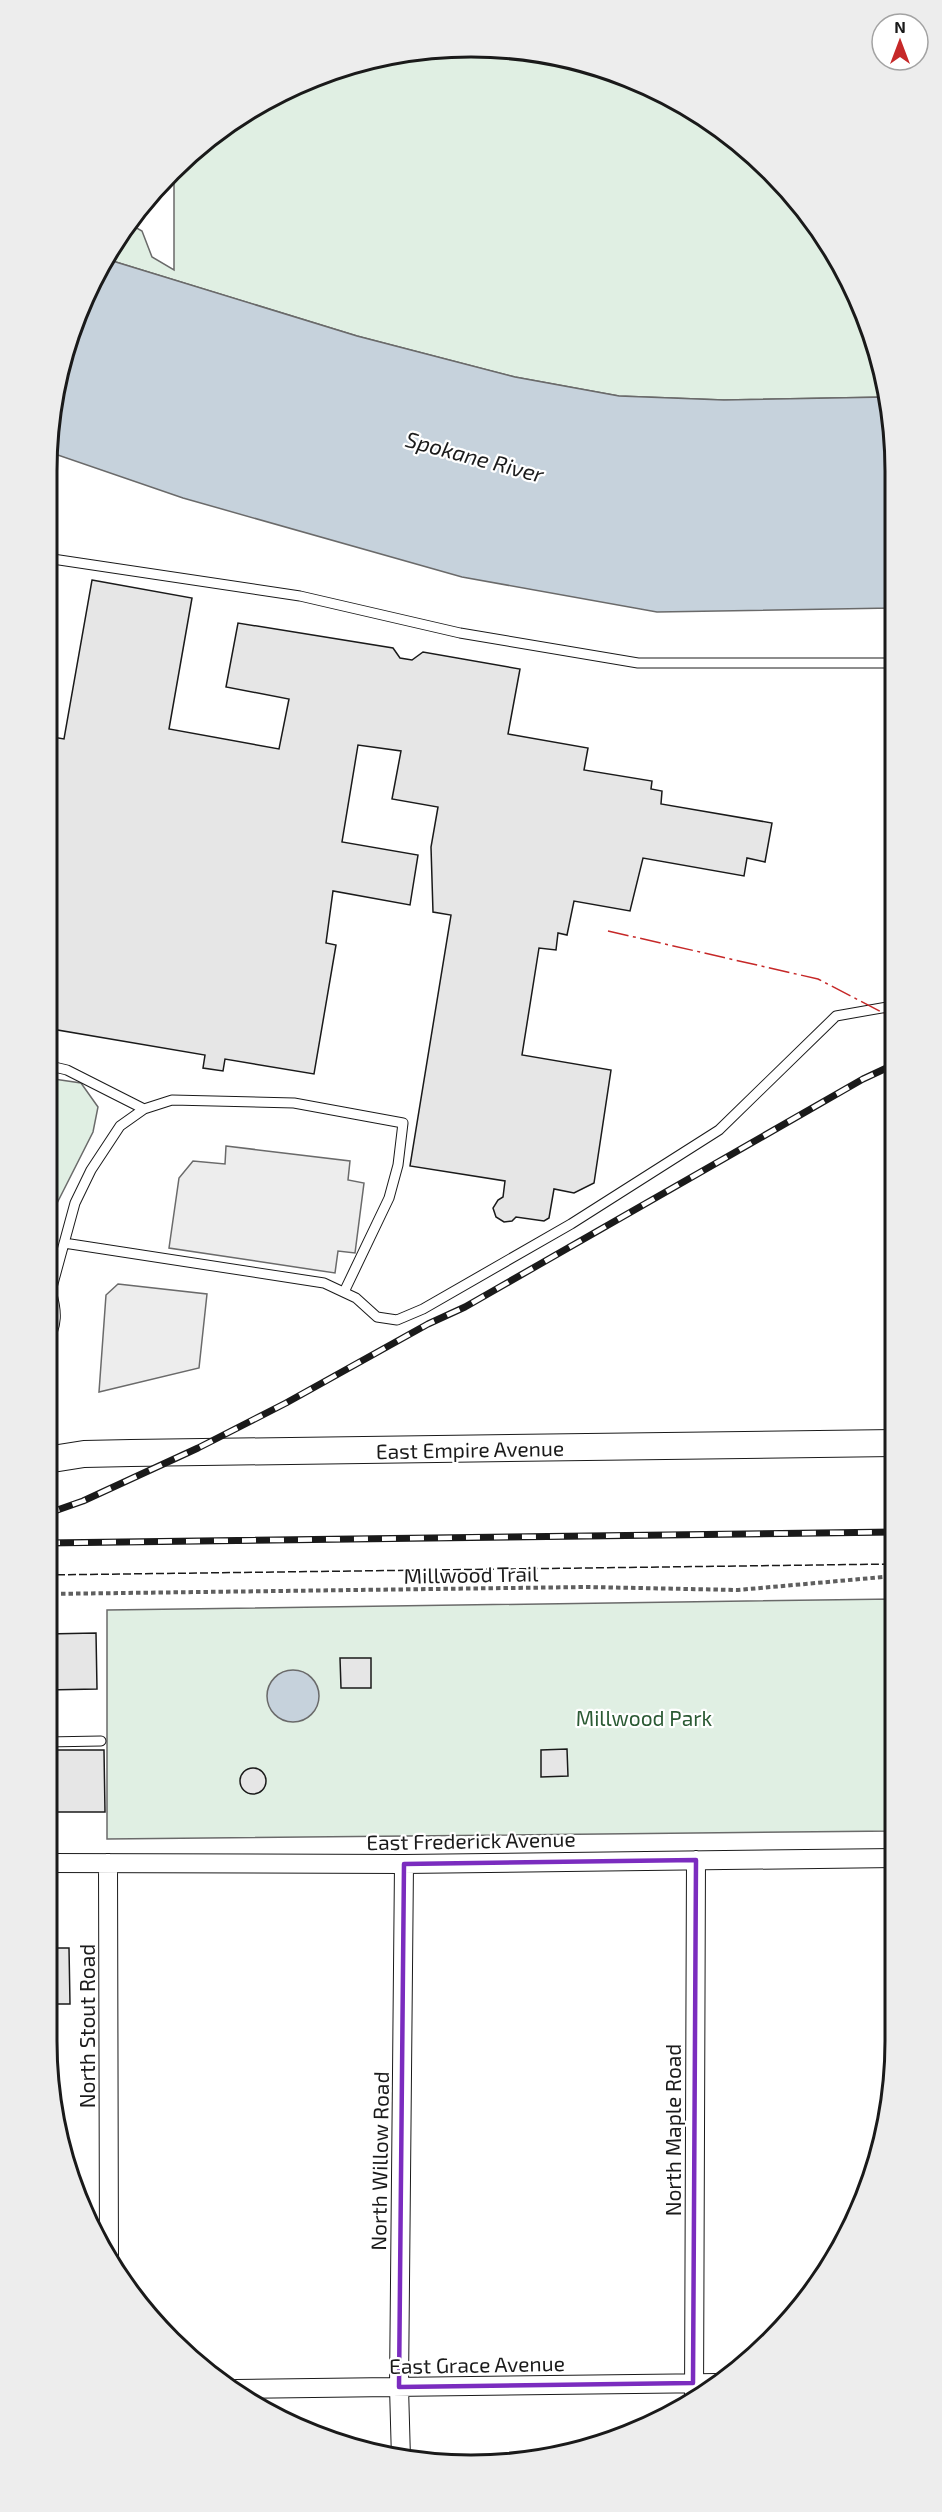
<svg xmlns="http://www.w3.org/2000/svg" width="942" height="2512" font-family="'Exo 2',sans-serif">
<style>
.green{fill:#e0efe3;stroke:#6a6a6a;stroke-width:1.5}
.parking{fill:#ededed;stroke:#6a6a6a;stroke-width:1.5}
.water{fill:#c6d2dc;stroke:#6a6a6a;stroke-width:1.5}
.building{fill:#e6e6e6;stroke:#1a1a1a;stroke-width:1.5}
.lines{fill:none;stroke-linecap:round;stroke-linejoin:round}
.lane-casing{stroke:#1a1a1a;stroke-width:11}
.street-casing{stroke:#1a1a1a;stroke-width:20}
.secondary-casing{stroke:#1a1a1a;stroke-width:28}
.path{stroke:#5f5f5f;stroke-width:4;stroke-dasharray:4.5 3;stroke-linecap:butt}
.lane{stroke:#fff;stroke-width:9}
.street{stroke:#fff;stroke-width:18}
.secondary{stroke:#fff;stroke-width:26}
.rail-casing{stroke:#1a1a1a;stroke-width:7}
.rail{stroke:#fff;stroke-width:4.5;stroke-dasharray:14;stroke-linecap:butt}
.fence{stroke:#1a1a1a;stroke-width:1.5;stroke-dasharray:8 3;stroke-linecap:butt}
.power{stroke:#c62828;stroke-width:1.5;stroke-dasharray:21 4.5 3 4.5;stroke-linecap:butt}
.marked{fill:none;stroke:#7b2cbf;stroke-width:4.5;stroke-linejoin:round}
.labels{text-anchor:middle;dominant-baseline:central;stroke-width:4.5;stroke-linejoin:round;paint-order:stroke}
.street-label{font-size:21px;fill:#1a1a1a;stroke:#fff}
.park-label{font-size:21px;fill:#2b5a34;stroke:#fff}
.water-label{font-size:22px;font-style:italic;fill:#1a1a1a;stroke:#fff}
.rim{fill:none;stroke:#1a1a1a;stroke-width:3}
</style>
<rect width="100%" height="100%" fill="#fff"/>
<path class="green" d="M 499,47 L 537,54 L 537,57 L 581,61 L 707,118 L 790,191 L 863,308 L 887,397 L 724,400 L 619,396 L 515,377 L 357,336 L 106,259 L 128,223 L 142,231 L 152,257 L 174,270 L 174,170 L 191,152 L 259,103 L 335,69 L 416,50 Z
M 47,1078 L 81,1083 L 98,1107 L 93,1132 L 47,1223 Z
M 894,1599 L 895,1831 L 107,1839 L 107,1610 Z"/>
<path class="parking" d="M 226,1146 L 350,1161 L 348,1180 L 364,1183 L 355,1253 L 338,1251 L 335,1273 L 169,1248 L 179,1178 L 193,1161 L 225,1164 Z
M 118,1284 L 207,1294 L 199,1368 L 99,1392 L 106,1295 Z"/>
<path class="water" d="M 106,259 L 357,336 L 515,377 L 619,396 L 724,400 L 887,397 L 892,415 L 892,608 L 657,612 L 462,577 L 183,498 L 49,452 L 61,361 L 90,283 Z
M267 1696a26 26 0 1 1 52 0a26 26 0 1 1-52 0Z"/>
<path class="building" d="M 92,580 L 192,598 L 169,729 L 279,749 L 289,699 L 226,687 L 238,623 L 393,648 L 400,658 L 412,660 L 423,652 L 520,669 L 508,734 L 588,748 L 584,770 L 652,781 L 651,789 L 662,791 L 661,804 L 772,823 L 765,862 L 747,858 L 744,876 L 643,858 L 630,911 L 574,901 L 567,935 L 558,933 L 556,950 L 539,948 L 522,1055 L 611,1070 L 594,1183 L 574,1193 L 554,1189 L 549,1218 L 544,1221 L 516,1217 L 512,1221 L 504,1222 L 496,1217 L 493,1208 L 498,1200 L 503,1197 L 505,1181 L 410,1166 L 451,915 L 433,912 L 431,847 L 438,807 L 392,799 L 401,751 L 358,745 L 342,842 L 418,855 L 410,905 L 333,891 L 326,943 L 336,945 L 314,1074 L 225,1059 L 223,1071 L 203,1068 L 205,1055 L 46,1028 L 46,736 L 64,739 Z
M 96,1633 L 97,1689 L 46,1690 L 46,1634 Z
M 340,1658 L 371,1658 L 371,1688 L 341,1688 Z
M 567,1749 L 568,1776 L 541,1777 L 541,1750 Z
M 46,1750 L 104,1750 L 105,1812 L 51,1812 L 51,1804 L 46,1804 Z
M240 1781a13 13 0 1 1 26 0a13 13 0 1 1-26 0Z
M 46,1948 L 69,1948 L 70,2004 L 46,2004 Z"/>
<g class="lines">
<g class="lane-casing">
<path id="lane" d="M 46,558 L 300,596 L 460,633 L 638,663 L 892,663
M 46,1065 L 67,1070 L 144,1109
M 64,1243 L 324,1283 L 356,1298 L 377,1317 L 397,1320 L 423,1309 L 571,1224 L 719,1130 L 836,1016 L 893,1006
M 51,1291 L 75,1203 L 91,1170 L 120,1126 L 144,1109 L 172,1100 L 294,1103 L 403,1123 L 398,1165 L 389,1198 L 344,1292
M 46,1344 C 58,1326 57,1311 51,1291 L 47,1294
M 46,1742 L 101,1741"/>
</g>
<g class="street-casing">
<path id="street" d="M 46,1863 L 404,1864 L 895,1858
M 108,1863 L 109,2261
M 236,2389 L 718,2383
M 694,2401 L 696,1860
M 401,2459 L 399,2387 L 404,1864"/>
</g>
<g class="secondary-casing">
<path id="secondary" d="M 46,1460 L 84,1454 L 131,1453 L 894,1443"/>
</g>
<path class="path" d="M 46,1594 L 587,1587 L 738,1590 L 894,1576"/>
<use href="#lane" class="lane"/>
<use href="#street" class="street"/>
<use href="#secondary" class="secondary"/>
<g class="rail-casing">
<path id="rail" d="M 46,1514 L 83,1501 L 198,1448 L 286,1403 L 428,1324 L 465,1307 L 863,1079 L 893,1065
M 46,1543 L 894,1532"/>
</g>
<use href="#rail" class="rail"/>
<path class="fence" d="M 46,1575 L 894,1564"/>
<path class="power" d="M 608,931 L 818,979 L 893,1018"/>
</g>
<path class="marked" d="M 696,1860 L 693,2383 L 399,2387 L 404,1864 Z"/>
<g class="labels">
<g class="street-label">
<text transform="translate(470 1449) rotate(-1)">East Empire Avenue</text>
<text transform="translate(471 1574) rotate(-1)">Millwood Trail</text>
<text transform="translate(471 1840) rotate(-1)">East Frederick Avenue</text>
<text transform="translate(86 2026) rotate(-90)">North Stout Road</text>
<text transform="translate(672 2130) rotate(-90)">North Maple Road</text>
<text transform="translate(379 2161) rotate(-89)">North Willow Road</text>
<text transform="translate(477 2364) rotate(-1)">East Grace Avenue</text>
</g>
<g class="park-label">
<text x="644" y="1717">Millwood Park</text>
</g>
<g class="water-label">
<text transform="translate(475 456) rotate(15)">Spokane River</text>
</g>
</g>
<path d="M0 0H942V2512H0ZM471 57H471A414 414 0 0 1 885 471V2041A414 414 0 0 1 471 2455H471A414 414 0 0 1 57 2041V471A414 414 0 0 1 471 57Z" fill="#ededed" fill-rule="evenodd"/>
<path class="rim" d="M471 57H471A414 414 0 0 1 885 471V2041A414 414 0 0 1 471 2455H471A414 414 0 0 1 57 2041V471A414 414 0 0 1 471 57Z"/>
<g transform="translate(900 42)"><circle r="28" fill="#ffffff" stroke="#a3a3a3" stroke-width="1.5"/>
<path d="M0-4.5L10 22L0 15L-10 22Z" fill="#c62828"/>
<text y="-9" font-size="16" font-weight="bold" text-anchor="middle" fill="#1a1a1a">N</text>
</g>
</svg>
